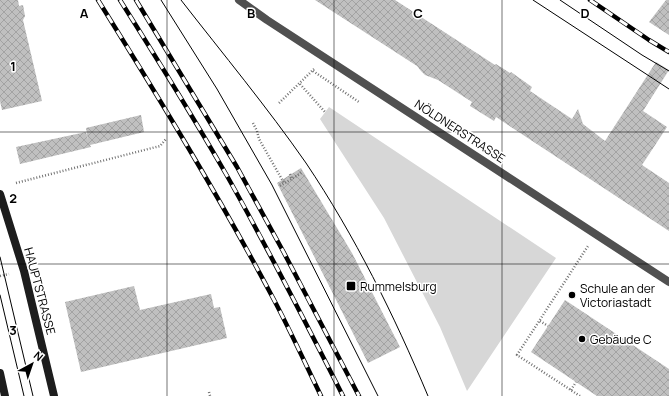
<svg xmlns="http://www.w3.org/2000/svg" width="669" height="396" font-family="Manrope,sans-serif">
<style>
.park{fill:#d7d7d7}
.building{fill:url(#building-cross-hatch)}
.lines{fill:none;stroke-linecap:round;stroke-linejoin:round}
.path{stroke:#727272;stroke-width:2.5;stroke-dasharray:1 2;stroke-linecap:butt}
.tertiary{stroke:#505050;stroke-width:8}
.secondary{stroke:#1d1d1d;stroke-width:8}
.tram{stroke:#000;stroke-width:1}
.rail-casing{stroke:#000;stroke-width:4.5}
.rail{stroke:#fff;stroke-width:3;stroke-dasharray:9;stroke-linecap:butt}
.grid{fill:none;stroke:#000;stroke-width:1;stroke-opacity:0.55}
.poi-dot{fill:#000;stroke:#fff;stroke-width:1.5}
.labels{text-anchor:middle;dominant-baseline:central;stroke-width:3;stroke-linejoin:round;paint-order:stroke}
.street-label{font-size:12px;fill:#000;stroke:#fff}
.poi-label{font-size:12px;fill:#000;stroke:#fff;text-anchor:start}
.grid-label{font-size:13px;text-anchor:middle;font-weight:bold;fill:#000;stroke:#fff;stroke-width:3;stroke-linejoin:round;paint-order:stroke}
</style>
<defs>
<pattern id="building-cross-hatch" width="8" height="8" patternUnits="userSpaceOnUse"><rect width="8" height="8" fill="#c0c0c0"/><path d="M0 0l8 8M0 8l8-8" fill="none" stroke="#a3a3a3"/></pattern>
</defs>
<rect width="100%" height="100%" fill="#fff"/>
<path class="park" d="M 329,107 L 556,258 L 467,391 L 440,327 L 384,218 L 320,119 Z"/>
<path class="building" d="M 0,0 L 18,0 L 19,6 L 23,5 L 25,16 L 23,20 L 42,101 L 2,110 L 0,101 Z
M 315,0 L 395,0 L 495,65 L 496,64 L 510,73 L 511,72 L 532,87 L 530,91 L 572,119 L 578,109 L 583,124 L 605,141 L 656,62 L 669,70 L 643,111 L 667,127 L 642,165 L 669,183 L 669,231 L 496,117 L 494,121 L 470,106 L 472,102 L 438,80 L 425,75 L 421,71 L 417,66 Z
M 666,0 L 669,0 L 669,35 L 649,22 Z
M 141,115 L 144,132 L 90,145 L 91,147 L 20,164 L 16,147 L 86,132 L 88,140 L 86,128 Z
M 301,168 L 352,253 L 400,347 L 368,363 L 277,183 Z
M 134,286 L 140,310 L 211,294 L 214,308 L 220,307 L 227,338 L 81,372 L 65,302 Z
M 565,300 L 669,369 L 669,396 L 597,396 L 531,352 Z"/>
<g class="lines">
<path class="path" d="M 313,71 L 359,102
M 300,84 L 325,112
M 279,103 L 314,69
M 253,123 L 257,131 L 259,139 L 284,183
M 290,174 L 292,179
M 16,183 L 160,146 L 166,139
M 280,186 L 303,172
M 0,276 L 9,274
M 540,321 L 548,326
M 571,390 L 576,382
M 209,392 L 210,396
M 580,396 L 517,355 L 588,246"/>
<path class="tertiary" d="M 239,0 L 267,20 L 669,282"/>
<path class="secondary" d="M 0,194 L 24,271 L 54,396
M 0,373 L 5,396"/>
<path class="tram" d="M 161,0 L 217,89 L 272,185 L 378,396
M 181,0 C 223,54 267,107 306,163 C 355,236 394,315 428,396
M 533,0 L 669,89
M 560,0 L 642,55 L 669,71
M 0,257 L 33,396
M 0,295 L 24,396"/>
<g class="rail-casing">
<path id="rail" d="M 98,0 C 159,98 219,196 273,298 C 290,330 305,363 321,396
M 120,0 C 156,57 192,115 226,174 C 267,247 305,321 343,396
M 136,0 L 237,167 L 283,251 L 359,396
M 590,0 L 649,40 L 669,52"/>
</g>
<use href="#rail" class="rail"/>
</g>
<path class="grid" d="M 167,0 L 167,396M 334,0 L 334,396M 502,0 L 502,396M 0,132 L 669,132M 0,264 L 669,264"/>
<g class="poi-dot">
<rect x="346" y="281" width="10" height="10" rx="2"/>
<circle cx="572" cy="295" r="4"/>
<circle cx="582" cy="339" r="4"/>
</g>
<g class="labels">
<g class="street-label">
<text transform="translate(460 131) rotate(33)">NÖLDNERSTRASSE</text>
<text transform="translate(40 291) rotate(75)">HAUPTSTRASSE</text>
</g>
<g class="poi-label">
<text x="360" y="286">Rummelsburg</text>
<text x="580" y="288">Schule an der<tspan x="580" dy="14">Victoriastadt</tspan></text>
<text x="590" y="339">Gebäude C</text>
</g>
</g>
<g class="grid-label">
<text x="84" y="18">A</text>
<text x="251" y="18">B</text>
<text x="418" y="18">C</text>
<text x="585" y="18">D</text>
<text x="13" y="71">1</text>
<text x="13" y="203">2</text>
<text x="13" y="335">3</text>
</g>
<g transform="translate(32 364) rotate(40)" stroke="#ffffff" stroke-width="3" paint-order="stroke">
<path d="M0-3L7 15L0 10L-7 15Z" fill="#000000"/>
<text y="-6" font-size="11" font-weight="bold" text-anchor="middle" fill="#000000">N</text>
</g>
</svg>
